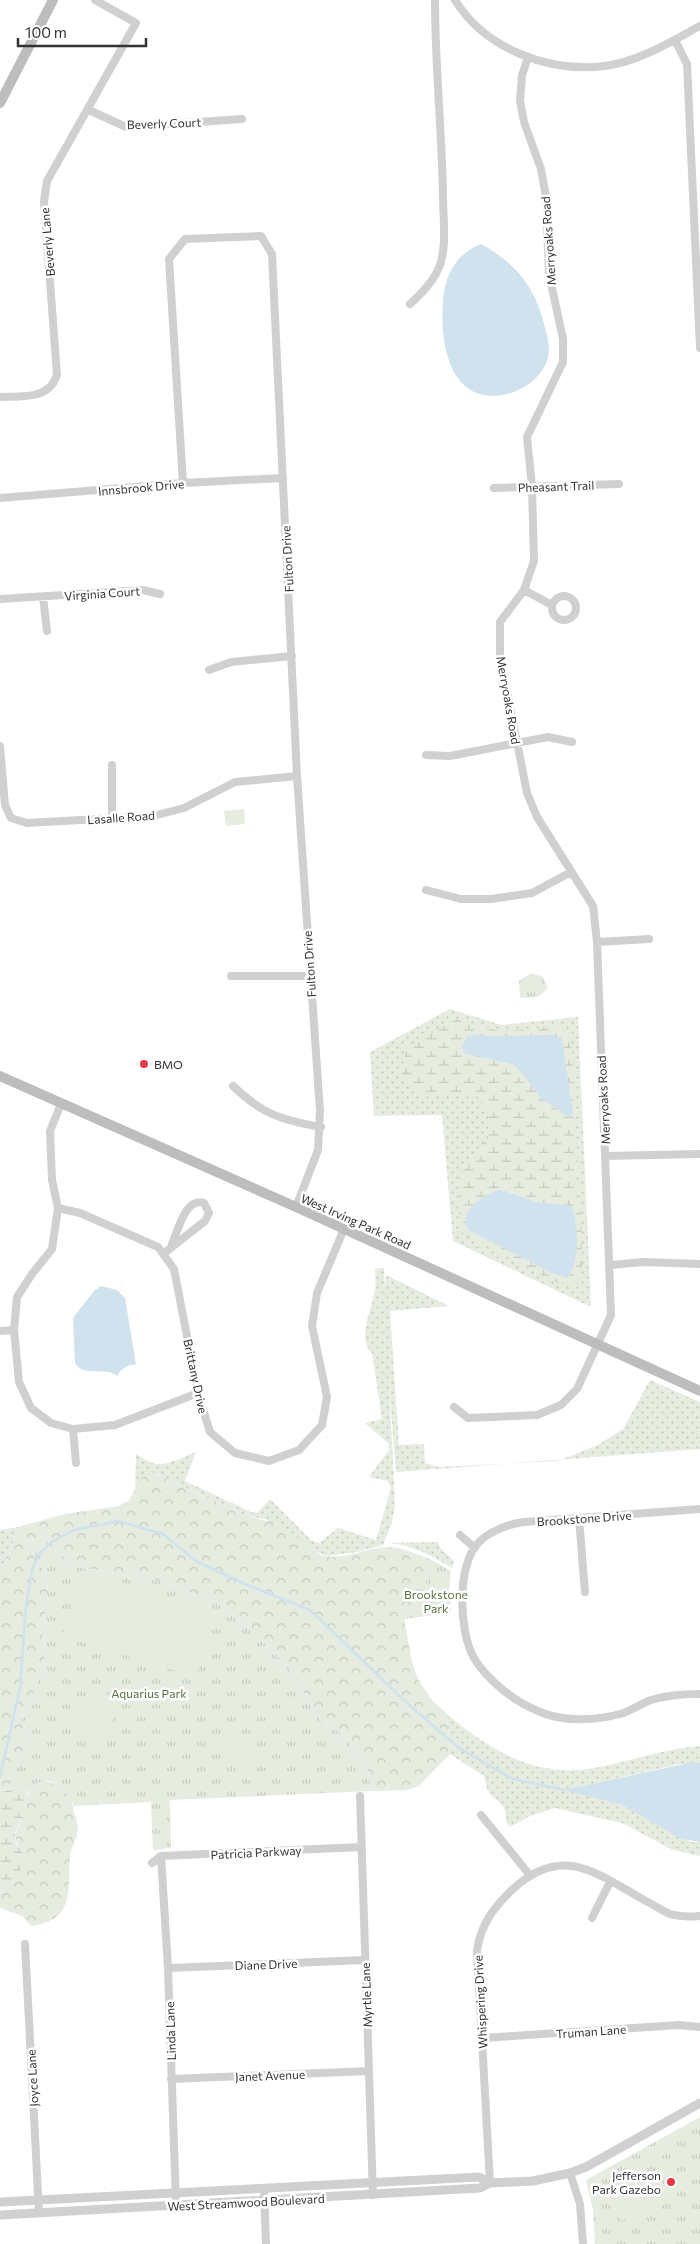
<svg xmlns="http://www.w3.org/2000/svg" width="700" height="2244" font-family="Commissioner,sans-serif">
<style>
.grass{fill:url(#grass-dots)}
.forest{fill:url(#forest-crowns)}
.wetland{fill:url(#wetland-marsh)}
.park{fill:url(#park-tufts)}
.pitch{fill:#e6ecdf}
.water{fill:#cfe2ee}
.lines{fill:none;stroke-linecap:round;stroke-linejoin:round}
.stream{stroke:#cfe2ee;stroke-width:2.5}
.minor{stroke:#d0d0d0;stroke-width:8}
.tertiary{stroke:#d0d0d0;stroke-width:9}
.secondary{stroke:#bdbdbd;stroke-width:10}
.poi-dot{fill:#e63946;stroke:#fff;stroke-width:2}
.labels{text-anchor:middle;dominant-baseline:central;stroke-width:5;stroke-linejoin:round;paint-order:stroke}
.street-label{font-size:12px;fill:#333;stroke:#fff}
.poi-label{font-size:12px;fill:#333;stroke:#fff;text-anchor:start}
.park-label{font-size:12px;fill:#56703f;stroke:#fff}
</style>
<defs>
<pattern id="grass-dots" width="8" height="8" patternUnits="userSpaceOnUse" patternTransform="scale(1.25)"><rect width="8" height="8" fill="#e6ecdf"/><path d="M2 2h.1M6 6h.1" fill="none" stroke="#c6cbc0" stroke-width="1.8" stroke-linecap="round"/></pattern>
<pattern id="forest-crowns" width="20" height="18" patternUnits="userSpaceOnUse" patternTransform="scale(1.25)"><rect width="20" height="18" fill="#e6ecdf"/><path d="M2 6a3 3 0 1 1 6 0M12 15a3 3 0 1 1 6 0" fill="none" stroke="#c6cbc0"/></pattern>
<pattern id="wetland-marsh" width="20" height="14" patternUnits="userSpaceOnUse" patternTransform="scale(1.25)"><rect width="20" height="14" fill="#e6ecdf"/><path d="M1 5h8M5 5V1M11 12h8M15 12V8" fill="none" stroke="#c6cbc0"/></pattern>
<pattern id="park-tufts" width="24" height="20" patternUnits="userSpaceOnUse" patternTransform="scale(1.25)"><rect width="24" height="20" fill="#e6ecdf"/><path d="M3 7l-1-3M5 7V3M7 7l1-3M15 17l-1-3M17 17v-4M19 17l1-3" fill="none" stroke="#c6cbc0"/></pattern>
</defs>
<rect width="100%" height="100%" fill="#fff"/>
<path class="grass" d="M 450,1009 L 502,1025 L 578,1017 L 591,1307 L 453,1241 L 442,1115 L 374,1116 L 370,1052 Z
M 384,1268 L 385,1288 L 386,1275 L 449,1306 L 390,1311 L 399,1445 L 424,1444 L 425,1463 L 439,1467 L 558,1461 L 598,1445 L 623,1429 L 650,1380 L 700,1402 L 700,1449 L 396,1472 L 389,1383 L 395,1505 L 392,1523 L 383,1545 L 357,1552 L 327,1556 L 315,1551 L 265,1519 L 247,1516 L 151,1472 L 135,1492 L 136,1454 C 161,1472 169,1462 196,1452 L 185,1481 L 251,1512 L 257,1513 L 270,1499 L 312,1541 L 319,1543 L 338,1528 L 376,1540 L 391,1488 L 388,1481 L 369,1477 L 389,1450 L 388,1443 L 365,1423 L 382,1419 L 372,1353 C 356,1339 373,1307 375,1289 C 376,1283 375,1276 375,1269 Z
M 18,1527 L 6,1564 L 0,1565 L 0,1530 Z
M 438,1542 L 441,1549 L 454,1561 L 452,1568 C 432,1556 411,1544 387,1543 Z
M 447,1714 C 487,1748 533,1777 588,1769 C 626,1763 661,1749 700,1746 L 700,1763 L 680,1764 L 565,1790 L 622,1805 L 691,1842 L 700,1842 L 700,1856 L 673,1850 L 622,1823 L 555,1808 L 530,1816 L 510,1827 L 506,1822 C 507,1807 502,1805 491,1795 C 487,1791 485,1781 484,1776 L 450,1754 Z"/>
<path class="forest" d="M 151,1472 L 247,1516 L 279,1524 L 321,1555 C 343,1561 363,1549 384,1547 C 400,1546 416,1554 430,1559 L 424,1595 L 409,1610 L 404,1619 L 412,1662 L 418,1679 L 431,1699 L 447,1714 L 450,1754 L 419,1786 L 408,1790 L 371,1791 L 367,1766 L 339,1732 L 319,1719 L 287,1665 L 247,1627 L 217,1603 L 152,1578 L 75,1567 L 59,1553 L 45,1535 L 25,1542 L 47,1575 L 48,1595 L 43,1632 L 45,1650 L 44,1666 L 34,1693 L 21,1720 L 27,1739 L 19,1762 L 4,1790 L 0,1792 L 0,1565 L 6,1564 L 18,1527 L 65,1514 L 119,1506 L 129,1500 L 142,1478 Z
M 43,1781 C 63,1783 71,1793 74,1812 C 76,1820 79,1825 77,1834 C 76,1842 71,1848 70,1856 C 67,1890 77,1919 31,1926 L 22,1916 L 0,1908 L 0,1894 L 13,1880 L 22,1852 C 8,1833 20,1831 24,1812 C 28,1797 27,1787 43,1781 Z"/>
<path class="wetland" d="M 457,1019 L 496,1030 L 518,1030 L 556,1026 L 570,1033 L 576,1097 L 576,1131 L 581,1214 L 582,1269 L 577,1285 L 554,1282 L 461,1232 L 457,1198 L 463,1166 L 488,1138 L 488,1110 L 477,1096 L 456,1094 L 433,1097 L 411,1090 L 401,1071 L 407,1047 Z
M 15,1788 L 28,1793 L 24,1814 L 15,1833 L 16,1844 L 22,1852 L 24,1862 L 20,1872 L 0,1894 L 0,1792 Z"/>
<path class="park" d="M 531,973 L 543,977 L 548,988 L 538,997 L 520,998 L 519,981 Z
M 45,1535 L 59,1553 L 75,1567 L 152,1578 L 217,1603 L 247,1627 L 287,1665 L 319,1719 L 339,1732 L 367,1766 L 371,1791 L 170,1800 L 171,1848 L 153,1850 L 151,1802 L 74,1806 C 66,1785 44,1769 28,1793 L 15,1788 L 4,1790 L 19,1762 L 27,1739 L 21,1720 L 34,1693 L 44,1666 L 45,1650 L 43,1632 L 48,1595 L 47,1575 L 25,1542 Z
M 430,1559 L 451,1571 L 449,1588 L 451,1613 L 404,1619 L 409,1610 L 424,1595 Z
M 700,2117 L 700,2244 L 595,2244 L 593,2210 L 586,2180 Z"/>
<path class="pitch" d="M 244,809 L 245,824 L 226,826 L 224,811 Z
M 82,1570 L 216,1611 L 196,1677 L 62,1636 Z
M 111,1695 L 114,1738 L 92,1739 L 89,1696 Z
M 85,1703 L 86,1733 L 72,1733 L 70,1704 Z
M 254,1739 L 255,1759 L 223,1760 L 222,1741 Z
M 637,2179 L 652,2204 L 622,2221 L 608,2196 Z"/>
<path class="water" d="M 481,244 C 512,261 532,282 542,317 C 546,331 552,347 547,361 C 534,395 479,411 457,377 C 443,356 441,324 443,300 C 445,274 457,253 481,244 Z
M 477,1034 L 488,1036 L 554,1035 L 562,1040 L 573,1112 L 570,1118 L 541,1098 L 515,1065 L 464,1053 L 462,1046 L 467,1037 Z
M 500,1190 L 537,1202 L 571,1206 C 579,1221 580,1265 567,1278 L 552,1273 L 469,1230 C 457,1212 484,1193 500,1190 Z
M 101,1286 L 117,1290 L 125,1298 L 136,1365 C 128,1364 121,1369 117,1376 C 106,1366 84,1378 75,1363 L 73,1318 L 94,1291 Z
M 693,1762 L 700,1763 L 700,1842 L 682,1839 L 622,1805 L 564,1790 Z"/>
<g class="lines">
<path class="stream" d="M 0,1777 L 20,1688 L 26,1606 L 32,1570 L 39,1554 L 53,1541 L 74,1530 L 118,1521 L 163,1534 L 196,1561 L 245,1584 L 310,1610 L 408,1704 L 459,1748 L 513,1779 L 564,1790"/>
<path class="minor" d="M 455,0 C 485,49 549,73 605,66 C 638,62 672,41 700,26
M 675,40 L 687,64 L 700,348
M 89,110 L 126,127 L 242,119
M 410,304 C 422,293 434,281 440,265 C 447,244 443,219 443,197 C 442,131 435,66 435,0
M 0,397 C 22,396 49,400 57,375 L 44,201 L 47,181 L 136,23 L 95,0
M 183,483 L 169,259 L 185,239 L 261,236 L 272,254 L 297,776 L 320,1111 L 318,1150 L 296,1207
M 494,488 L 619,484
M 0,498 L 183,483 L 283,478
M 524,590 L 552,605
M552 608a12 12 0 1 1 24 0a12 12 0 1 1-24 0Z
M 43,597 L 47,631
M 0,599 L 143,590 L 160,594
M 209,670 L 231,662 L 292,656
M 0,746 L 5,805 L 11,818 L 27,823 L 153,816 L 184,808 L 235,782 L 297,776
M 426,755 L 450,756 L 548,737 L 572,742
M 112,765 L 112,818
M 426,890 L 461,899 L 491,899 L 532,893 L 571,872
M 597,942 L 649,939
M 231,976 L 310,976
M 233,1086 C 262,1114 281,1120 321,1127
M 61,1104 L 50,1131 L 52,1180 L 58,1208 L 52,1249 L 32,1274 L 17,1297 L 14,1330 L 19,1382 L 31,1408 L 51,1423 L 73,1429 L 115,1425 L 198,1393
M 605,1156 L 700,1154
M 58,1208 L 80,1213 L 158,1247 L 174,1269 L 198,1393 L 210,1432 L 235,1453 L 269,1461 L 299,1450 L 322,1425 L 327,1397 L 312,1326 L 317,1293 L 344,1229
M 163,1254 L 205,1221 L 209,1213 L 204,1203 C 185,1197 178,1231 172,1244
M 611,1265 L 643,1262 L 700,1264
M 0,1331 L 14,1330
M 454,1407 L 468,1418 L 537,1415 L 561,1405 L 577,1389 L 611,1315 L 597,942 L 593,906 L 537,817 L 527,793 L 500,656 L 500,622 L 524,590 L 534,561 L 532,487 L 527,437 L 563,362 L 563,339 L 549,274 L 546,197 L 541,169 L 524,122 L 520,101 L 522,75 L 528,58
M 73,1429 L 76,1463
M 700,1509 L 524,1522 C 509,1524 490,1531 479,1542 C 456,1565 459,1632 474,1658 C 487,1680 515,1702 538,1711 C 562,1722 595,1721 620,1714 C 631,1711 640,1704 651,1700 C 667,1695 684,1694 700,1694
M 579,1518 L 585,1592
M 460,1535 L 475,1548
M 360,1796 L 373,2195
M 481,1815 L 529,1874
M 161,1856 L 168,1968 L 176,2205
M 152,1863 L 161,1856 L 361,1847
M 592,1918 L 610,1882
M 25,1944 L 39,2213
M 168,1968 L 365,1960
M 482,2038 L 679,2025 L 700,2027
M 171,2079 L 369,2071
M 570,2173 L 580,2204 L 583,2244
M 490,2183 L 477,1950 C 481,1924 494,1907 513,1889 C 563,1843 597,1874 646,1901 C 654,1905 662,1911 670,1914 C 680,1917 690,1917 700,1916
M 264,2188 L 266,2244"/>
<path class="tertiary" d="M 0,2202 L 479,2177 L 490,2183
M 0,2215 L 480,2188 L 490,2183 L 533,2181 L 570,2173 L 586,2167 L 700,2103"/>
<path class="secondary" d="M 0,103 L 53,0
M 0,1076 L 296,1207 L 700,1391"/>
</g>
<g class="poi-dot">
<circle cx="144" cy="1064" r="5"/>
<circle cx="671" cy="2182" r="5"/>
</g>
<g class="labels">
<g class="street-label">
<text transform="translate(164 123) rotate(-2)">Beverly Court</text>
<text transform="translate(548 241) rotate(-94)">Merryoaks Road</text>
<text transform="translate(47 242) rotate(-95)">Beverly Lane</text>
<text transform="translate(556 486) rotate(-2)">Pheasant Trail</text>
<text transform="translate(141 487) rotate(-5)">Innsbrook Drive</text>
<text transform="translate(287 559) rotate(-93)">Fulton Drive</text>
<text transform="translate(102 593) rotate(-4)">Virginia Court</text>
<text transform="translate(509 700) rotate(80)">Merryoaks Road</text>
<text transform="translate(121 817) rotate(-4)">Lasalle Road</text>
<text transform="translate(309 964) rotate(-94)">Fulton Drive</text>
<text transform="translate(603 1100) rotate(-93)">Merryoaks Road</text>
<text transform="translate(356 1221) rotate(24)">West Irving Park Road</text>
<text transform="translate(196 1376) rotate(78)">Brittany Drive</text>
<text transform="translate(584 1518) rotate(-4)">Brookstone Drive</text>
<text transform="translate(256 1852) rotate(-3)">Patricia Parkway</text>
<text transform="translate(266 1964) rotate(-2)">Diane Drive</text>
<text transform="translate(366 1995) rotate(-92)">Myrtle Lane</text>
<text transform="translate(480 2002) rotate(-93)">Whispering Drive</text>
<text transform="translate(170 2031) rotate(-92)">Linda Lane</text>
<text transform="translate(591 2031) rotate(-4)">Truman Lane</text>
<text transform="translate(270 2075) rotate(-2)">Janet Avenue</text>
<text transform="translate(32 2078) rotate(-93)">Joyce Lane</text>
<text transform="translate(246 2202) rotate(-3)">West Streamwood Boulevard</text>
</g>
<g class="poi-label">
<text x="154" y="1064">BMO</text>
<text x="661" y="2175" text-anchor="end">Jefferson<tspan x="661" dy="14">Park Gazebo</tspan></text>
</g>
<g class="park-label">
<text x="436" y="1594">Brookstone<tspan x="436" dy="14">Park</tspan></text>
<text x="149" y="1693">Aquarius Park</text>
</g>
</g>
<path d="M18 38v8h128v-8" fill="none" stroke="#333333" stroke-width="2.5"/>
<text x="25" y="38" font-size="15" fill="#333333" stroke="#ffffff" stroke-width="4" paint-order="stroke">100 m</text>
</svg>
